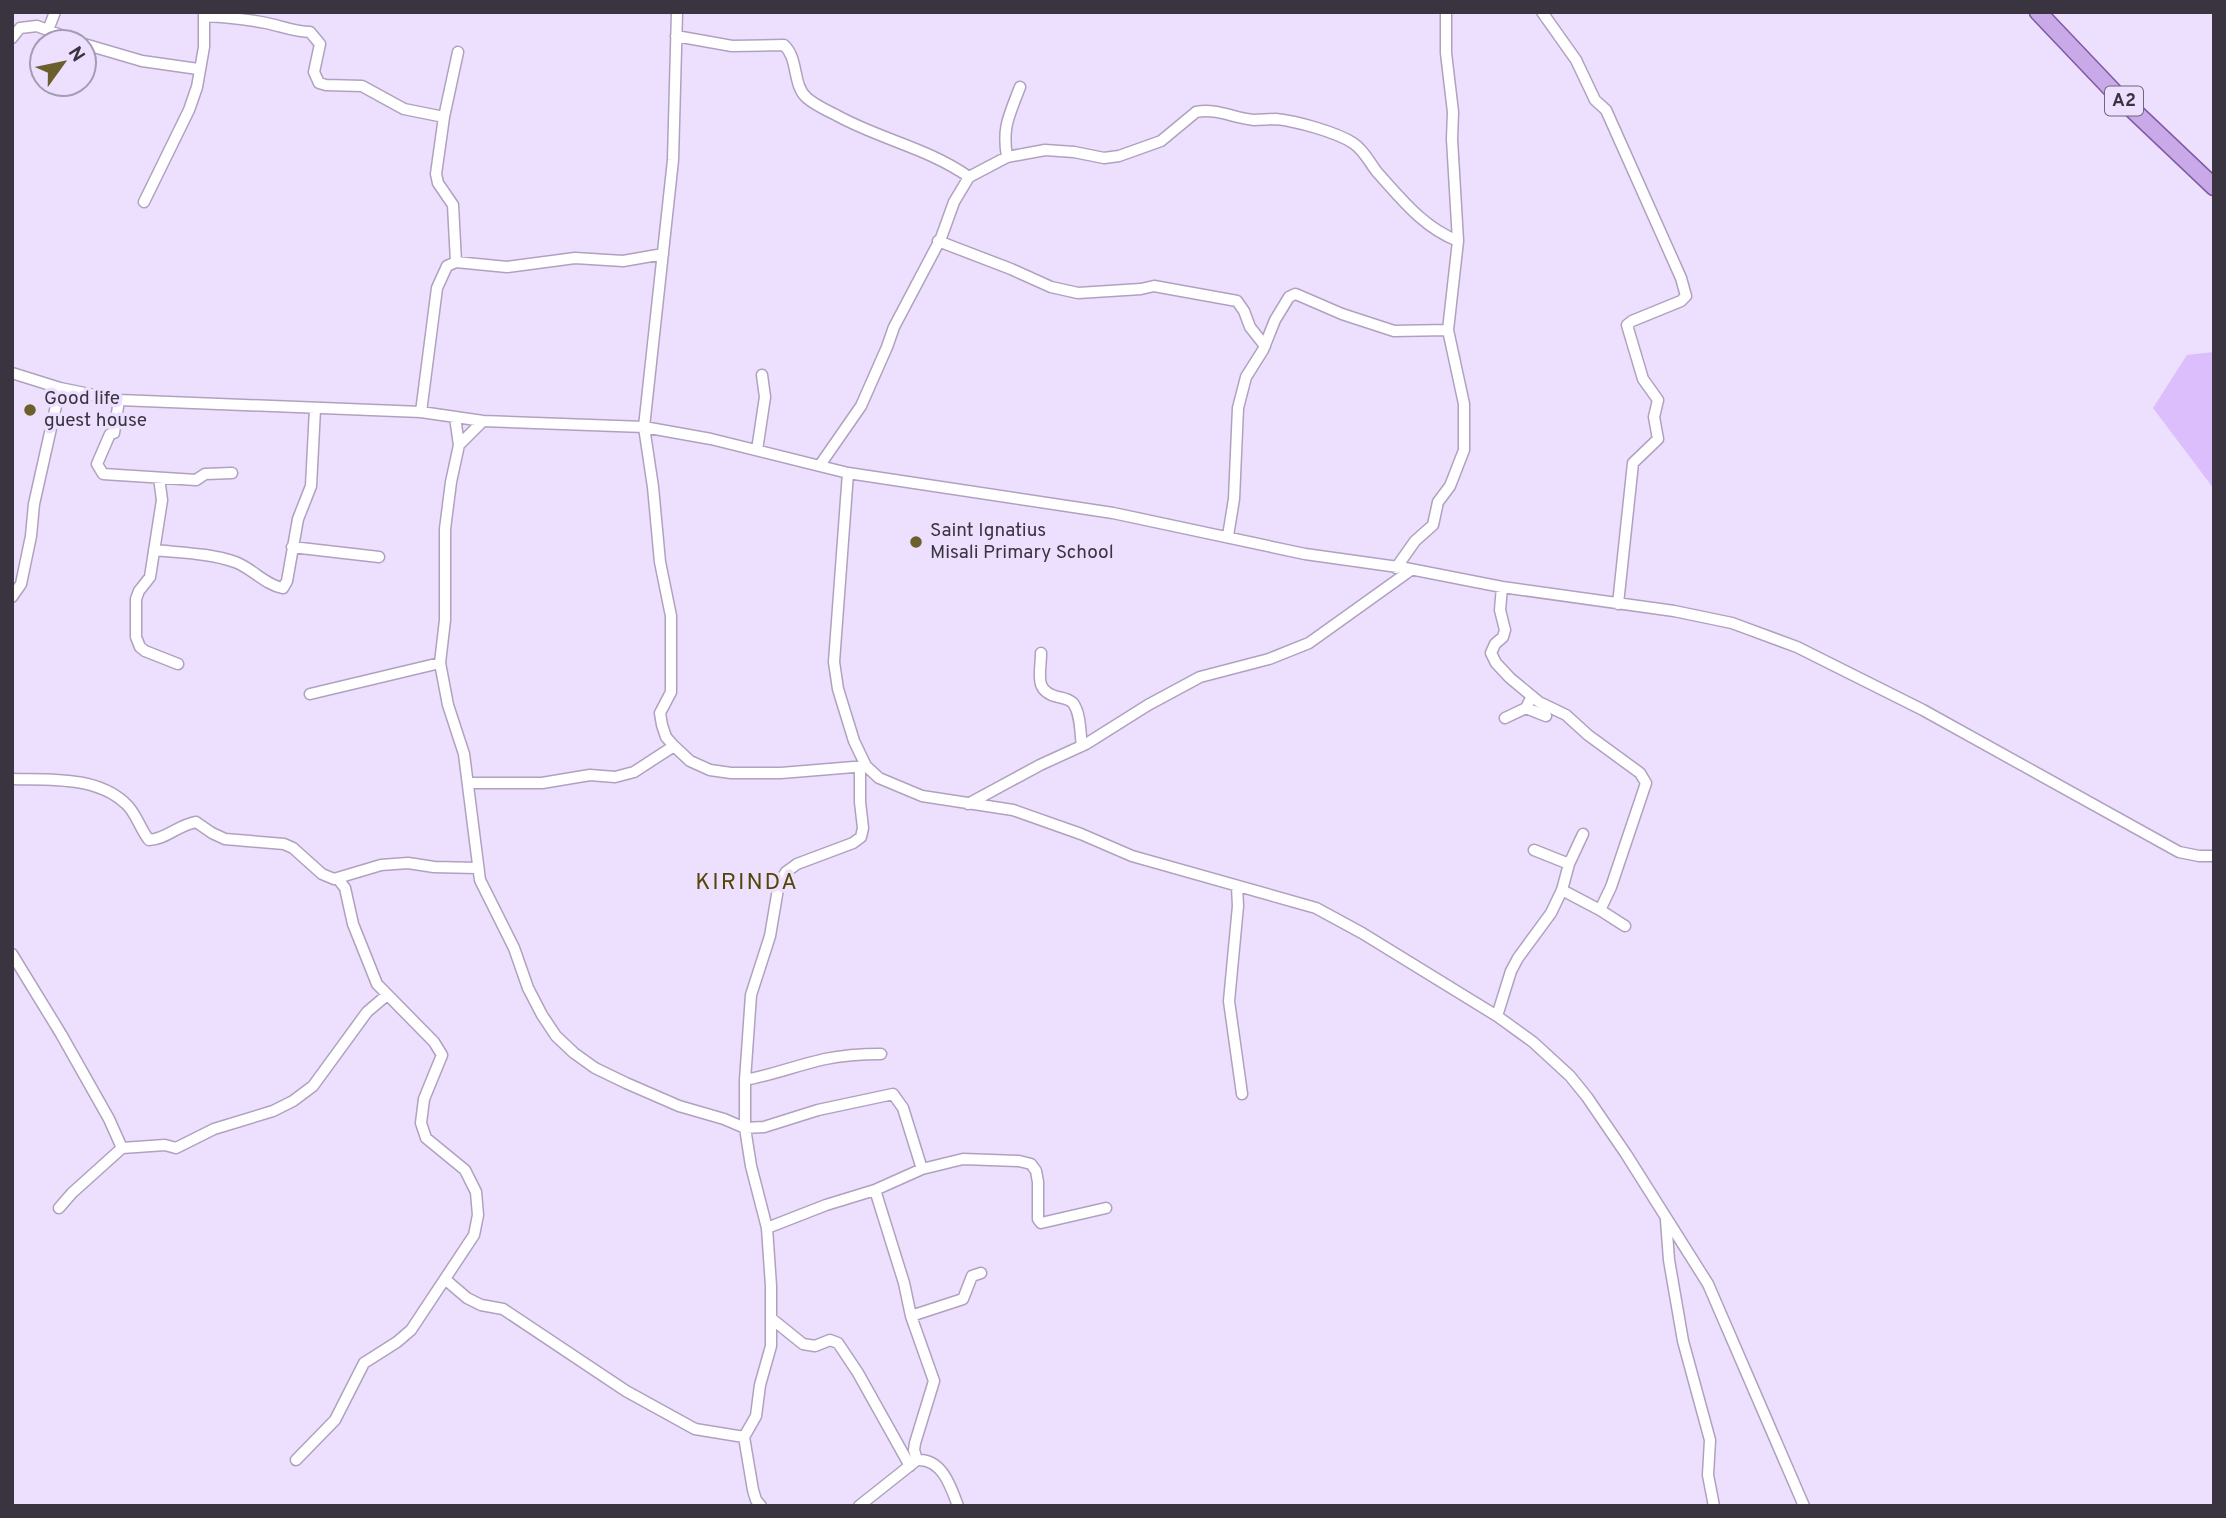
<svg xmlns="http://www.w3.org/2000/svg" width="2226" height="1518" font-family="Overpass,sans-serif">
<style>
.green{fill:#dbbefb}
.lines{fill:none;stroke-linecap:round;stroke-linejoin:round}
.minor-casing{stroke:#b0a2bf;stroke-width:13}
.primary-casing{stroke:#805aa3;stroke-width:19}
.minor{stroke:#fff;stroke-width:10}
.primary{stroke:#c9a9e8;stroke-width:16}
.poi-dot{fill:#6b5f2c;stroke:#eddffe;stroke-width:2.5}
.labels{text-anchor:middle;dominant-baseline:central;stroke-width:7;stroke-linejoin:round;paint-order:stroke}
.shield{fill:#eddffe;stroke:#706779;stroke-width:2}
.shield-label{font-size:18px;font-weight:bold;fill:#3a3440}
.poi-label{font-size:19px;fill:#3a3440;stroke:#eddffe;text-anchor:start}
.quarter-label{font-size:23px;letter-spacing:2px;fill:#534502;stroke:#eddffe}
</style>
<rect width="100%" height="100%" fill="#eddffe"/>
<path class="green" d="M 2214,352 L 2214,489 L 2153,408 L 2187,355 Z"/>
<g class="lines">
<g class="minor-casing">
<path id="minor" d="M 677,12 L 673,160 L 644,427 L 653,487 L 660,562 L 671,616 L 671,692 L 660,713 L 662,725 L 666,737 L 674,746 L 690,761 L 710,770 L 731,773 L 781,773 L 866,766
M 1542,12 L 1576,60 L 1595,100 L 1606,110 L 1681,278 L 1686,296 L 1681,301 L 1632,321 L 1627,325 L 1643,379 L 1658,400 L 1654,417 L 1658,439 L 1633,463 L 1618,604
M 204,16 C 225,17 246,19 266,23 C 281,26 295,32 310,32 L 320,44 L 314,72 L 319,83 L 326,85 L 362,86 L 404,109 L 444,117
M 48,30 L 55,12
M 676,36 L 732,46 L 784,45 C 799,59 792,85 807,98 C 815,105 826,110 836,115 C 879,139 928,148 969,177
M 12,38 L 20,28 L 37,26 L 79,42
M 84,44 L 142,61 L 198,69
M 1007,157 C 1002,127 1009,116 1020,87
M 144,202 L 189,110 L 197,87 L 204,47 L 204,12
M 938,241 L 1011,269 L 1051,287 L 1078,293 L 1141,289 L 1154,286 L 1237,301 L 1244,311 L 1250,327 L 1265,346
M 456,262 L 453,205 L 438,183 L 436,174 L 444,117 L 458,52
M 12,373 L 60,388 L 119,400 L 421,412 L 483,421 L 644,427 L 711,439 L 848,473 L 1113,513 L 1305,554 L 1405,568 L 1502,587 L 1674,611 L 1732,623 L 1797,647 L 1923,710 L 2179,852 L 2199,856 L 2214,856
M 119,400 L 114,433 L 110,434 L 97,464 L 103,474 L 196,480 L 205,474 L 232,473
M 421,412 L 437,288 L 447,266 L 456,262 L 507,267 L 575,258 L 623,261 L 663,254
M 455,417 L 459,445 L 451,482 L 445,529 L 445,620 L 440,663 L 448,705 L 464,754 L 480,880 L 514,948 L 528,988 L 542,1015 L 556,1036 L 574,1053 L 595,1068 L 626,1083 L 679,1106 L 724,1119 L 745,1128 L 751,1166 L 767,1228 L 771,1286 L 771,1346 L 760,1385 L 756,1416 L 744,1437 L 753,1490 L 756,1500 L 761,1506
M 459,445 L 483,421
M 757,450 L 765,397 L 762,375
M 820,465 L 861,406 L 887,347 L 894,327 L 941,238 L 954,202 L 969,177 L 1007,157 L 1045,150 L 1074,152 L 1104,158 L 1119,156 L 1161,141 L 1196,112 C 1217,108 1233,118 1254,120 C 1261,120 1268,119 1276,119 C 1296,121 1336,132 1353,143 C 1364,150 1369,162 1377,172 C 1401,199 1424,228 1458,241
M 848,473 L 834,662 L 838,689 L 854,741 L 866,766 L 879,778 L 922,796 L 1013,810 L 1081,834 L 1132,856 L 1316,908 L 1362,933 L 1497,1016 L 1533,1042 L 1570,1076 L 1587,1097 L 1626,1154 L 1708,1284 L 1804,1506
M 159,478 L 162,500 L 150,577 L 139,591 L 136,599 L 136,637 L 140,647 L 145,651 L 178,664
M 1228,536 L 1234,499 L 1238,408 L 1246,377 L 1263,350 L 1275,320 L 1289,297 L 1295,294 L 1298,295 L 1342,314 L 1394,331 L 1448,330
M 292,547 L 379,557
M 154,550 C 181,553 209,553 235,562 C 252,568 265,585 283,588 L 287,581 L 298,519 L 311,486 L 315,409
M 1396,568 L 1415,541 L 1433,525 L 1438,502 L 1450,486 L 1464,450 L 1464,404 L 1448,330 L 1458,241 L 1452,139 L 1453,112 L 1446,53 L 1446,12
M 1502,587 L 1500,610 L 1505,630 L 1503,637 L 1495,644 L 1491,653 L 1496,663 L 1510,678 L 1539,702 L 1566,715 L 1588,735 L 1640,773 L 1646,783 L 1611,887 L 1600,910
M 12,597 L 21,584 L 31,536 L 34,504 L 60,388
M 1041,653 C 1041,674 1033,691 1058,697 C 1063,698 1069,699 1073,703 C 1081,714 1080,733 1082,746
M 310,694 L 440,663
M 1526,708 L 1546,716
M 1505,718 L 1526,708 L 1532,696
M 860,767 L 860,802 L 863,828 L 861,837 L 853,843 L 797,864 L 786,872 L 779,883 L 770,936 L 751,995 L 745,1080 L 745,1128 L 764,1127 L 818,1110 L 893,1094 L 903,1108 L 922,1169
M 13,779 C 49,780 96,776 125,803 C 136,812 140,829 149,840 C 167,839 178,825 196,822 L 212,833 L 225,839 L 284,844 L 293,848 L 322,874 L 334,879 L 381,865 L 408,863 L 434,867 L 477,868
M 469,783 L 542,783 L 590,775 L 615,777 L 634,772 L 674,746
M 968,804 L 1040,765 L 1086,744 L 1148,705 L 1200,677 L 1269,659 L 1309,643 L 1411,570
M 1534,850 L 1569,864
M 1237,887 L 1238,906 L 1229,1001 L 1242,1094
M 1562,890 L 1600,910 L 1625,926
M 12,954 L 61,1034 L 109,1119 L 122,1148
M 1497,1016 L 1511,971 L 1518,958 L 1551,913 L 1562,890 L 1569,864 L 1583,834
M 745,1080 C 772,1075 798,1065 825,1059 C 844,1055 862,1054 881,1054
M 875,1190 L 904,1283 L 911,1316 L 934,1381 L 915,1443 L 914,1450 L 917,1460
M 59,1208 L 72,1193 L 122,1148 L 165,1145 L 176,1148 L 214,1129 L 273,1111 L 293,1101 L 313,1086 L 367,1012 L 387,995
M 1666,1220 L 1669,1260 L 1683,1341 L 1710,1440 L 1708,1475 L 1714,1506
M 767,1228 L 826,1205 L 875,1190 L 922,1169 L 963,1159 L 1019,1161 L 1031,1164 L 1036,1171 L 1038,1182 L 1038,1219 L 1041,1223 L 1106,1208
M 446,1280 L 467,1298 L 481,1305 L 503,1309 L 626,1391 L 695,1429 L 744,1437
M 911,1316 L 963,1299 L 972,1276 L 981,1273
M 772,1319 L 803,1344 L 815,1346 L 830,1340 L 838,1343 L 858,1373 L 910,1466
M 296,1460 L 335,1420 L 364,1363 L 397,1342 L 411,1330 L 474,1235 L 478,1215 L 476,1192 L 465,1170 L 426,1138 L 421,1123 L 424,1099 L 442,1055 L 434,1042 L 377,984 L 353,924 L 345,888 L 338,879
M 859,1506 L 917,1460 C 942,1458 951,1487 958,1506"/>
</g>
<g class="primary-casing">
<path id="primary" d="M 2038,12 L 2115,93 L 2214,187"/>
</g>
<use href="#minor" class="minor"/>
<use href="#primary" class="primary"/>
</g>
<g class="poi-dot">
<circle cx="30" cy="410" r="7"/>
<circle cx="916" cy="542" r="7"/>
</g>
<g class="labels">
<rect class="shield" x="2105" y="86.5" width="38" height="29" rx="5"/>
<g class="shield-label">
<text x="2124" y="101">A2</text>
</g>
<g class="poi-label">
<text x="44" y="399">Good life<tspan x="44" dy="22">guest house</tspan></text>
<text x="930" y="531">Saint Ignatius<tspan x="930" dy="22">Misali Primary School</tspan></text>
</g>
<g class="quarter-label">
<text x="747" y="883">KIRINDA</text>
</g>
</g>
<rect width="2226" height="1518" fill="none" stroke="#3a3440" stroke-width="28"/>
<g transform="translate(63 63) rotate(57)"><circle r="33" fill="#eddffe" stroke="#a59bb2" stroke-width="2"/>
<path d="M0-5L12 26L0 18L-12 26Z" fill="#6b5f2c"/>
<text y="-10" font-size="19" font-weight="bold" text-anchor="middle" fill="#3a3440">N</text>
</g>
</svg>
